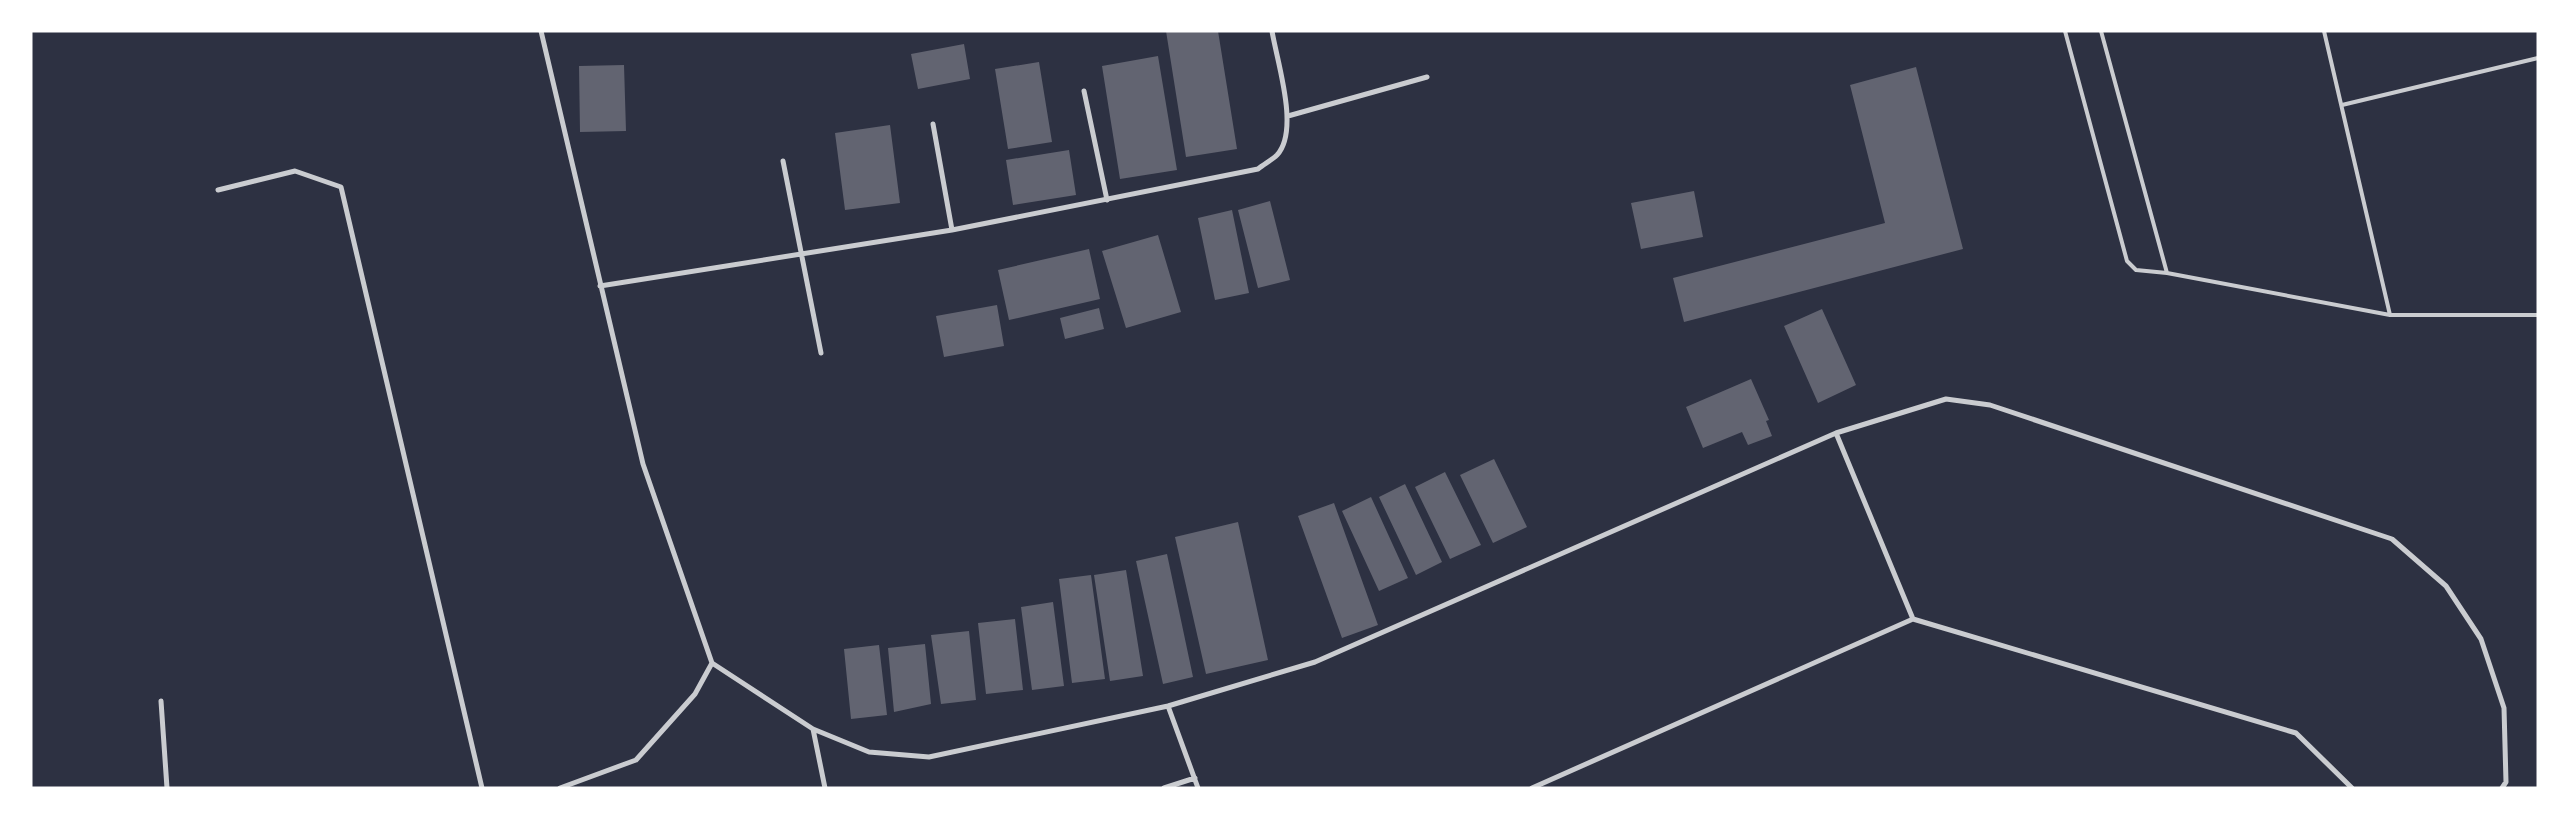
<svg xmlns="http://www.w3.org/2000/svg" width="2569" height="819" font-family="'Noto Sans',sans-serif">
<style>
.building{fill:#626471}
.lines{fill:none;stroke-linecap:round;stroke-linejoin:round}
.service{stroke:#caccd0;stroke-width:4}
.minor{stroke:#caccd0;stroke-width:5}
</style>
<rect width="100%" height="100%" fill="#2d3142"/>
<path class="building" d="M 1166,31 L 1218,31 L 1237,149 L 1186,157 Z
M 964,44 L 970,79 L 918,89 L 911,54 Z
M 1158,56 L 1177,170 L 1120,179 L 1102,66 Z
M 1039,62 L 1052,142 L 1008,149 L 995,69 Z
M 624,65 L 626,131 L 580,132 L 579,66 Z
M 1916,67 L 1963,249 L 1684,322 L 1673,278 L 1885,223 L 1850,85 Z
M 890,125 L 900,203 L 845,210 L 835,133 Z
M 1069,150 L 1076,195 L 1013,205 L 1006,160 Z
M 1694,191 L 1703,237 L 1641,249 L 1631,203 Z
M 1270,201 L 1290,280 L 1258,288 L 1238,210 Z
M 1232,210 L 1249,293 L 1215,300 L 1198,218 Z
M 1158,235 L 1181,312 L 1126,328 L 1102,251 Z
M 1089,249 L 1100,299 L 1009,320 L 998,270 Z
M 997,305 L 1004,346 L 944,357 L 936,316 Z
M 1099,308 L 1104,329 L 1065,339 L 1060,318 Z
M 1822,309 L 1856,385 L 1818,403 L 1784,326 Z
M 1751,379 L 1769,420 L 1766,421 L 1772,436 L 1748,445 L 1742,432 L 1703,448 L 1686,407 Z
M 1494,459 L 1527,527 L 1493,543 L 1460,475 Z
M 1445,472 L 1481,545 L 1450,559 L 1415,487 Z
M 1405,484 L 1442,562 L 1416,575 L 1379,497 Z
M 1371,497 L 1408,578 L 1379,591 L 1342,511 Z
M 1334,503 L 1378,625 L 1342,638 L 1298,516 Z
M 1238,522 L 1268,660 L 1206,674 L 1175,537 Z
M 1167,554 L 1193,677 L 1163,684 L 1136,561 Z
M 1126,570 L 1143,676 L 1110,681 L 1094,575 Z
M 1091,575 L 1105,679 L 1072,683 L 1059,579 Z
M 1053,602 L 1064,686 L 1032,690 L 1021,607 Z
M 1015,619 L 1023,690 L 986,694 L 978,623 Z
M 969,631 L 976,700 L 941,704 L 931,635 Z
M 925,644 L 931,704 L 894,712 L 888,648 Z
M 879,645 L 887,715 L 851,719 L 844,649 Z"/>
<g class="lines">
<path class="service" d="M 2065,31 L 2127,261 L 2136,270 L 2167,273 L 2101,31
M 2324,31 L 2390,315
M 2342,105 L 2538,58
M 2167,273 L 2390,315 L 2538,315"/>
<path class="minor" d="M 541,31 L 643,464 L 712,663 L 813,729 L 869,752 L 929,757 L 1168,706 L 1315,662 L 1836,433 L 1946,399 L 1990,405 L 2392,539 L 2446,586 L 2481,639 L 2504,708 L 2506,782 L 2502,788
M 1084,91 L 1107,200
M 1288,116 L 1427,77
M 933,124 L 952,230
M 783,161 L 821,353
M 218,190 L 295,171 L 341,187 L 482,788
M 600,286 L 952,230 L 1258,169 C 1264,164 1272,160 1277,155 C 1300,130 1277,62 1272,31
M 1913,619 L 2296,733 L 2352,788
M 161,701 L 167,788
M 1168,706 L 1198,788
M 813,729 L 825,788
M 560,788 L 636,760 L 695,694 L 712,663
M 1164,788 L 1195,778
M 1532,788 L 1913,619 L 1836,433"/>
</g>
<rect width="2569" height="819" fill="none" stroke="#ffffff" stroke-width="65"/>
</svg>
